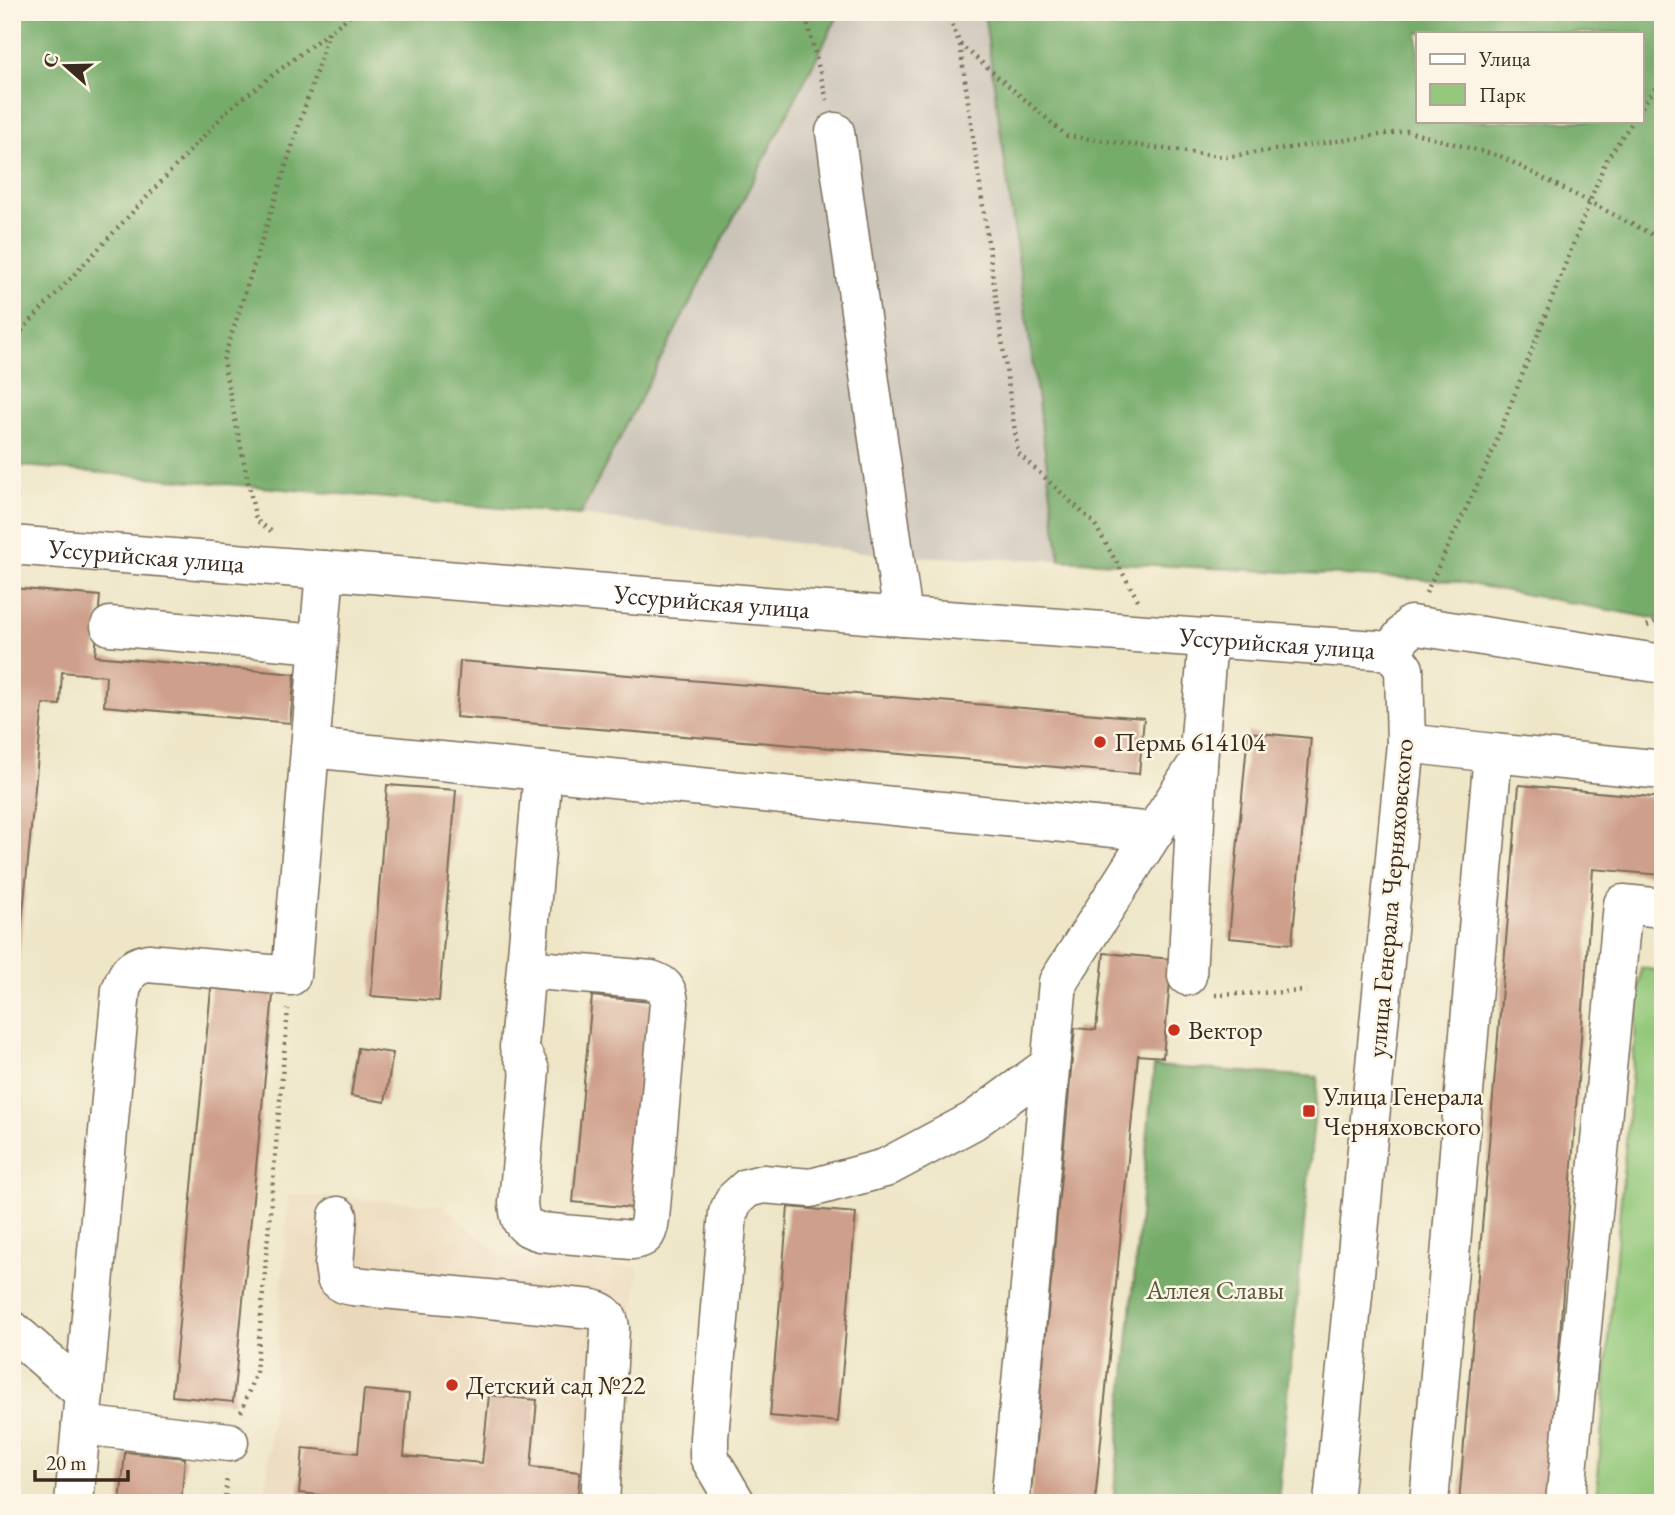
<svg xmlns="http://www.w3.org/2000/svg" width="1675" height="1515" font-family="'EB Garamond',serif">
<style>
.built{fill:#ead8ba}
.industrial{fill:#cac3b8}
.green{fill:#93c87a;stroke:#67794c;stroke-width:2}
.forest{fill:#76ac6a;stroke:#586b44;stroke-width:2;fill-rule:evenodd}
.building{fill:#ce9f8a}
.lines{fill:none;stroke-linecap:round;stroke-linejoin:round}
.minor-casing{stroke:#7a6c59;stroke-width:41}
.path{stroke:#7a6c59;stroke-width:4.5;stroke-dasharray:2 5;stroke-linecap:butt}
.minor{stroke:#fff;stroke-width:38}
.poi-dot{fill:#c8321e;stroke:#fcf5e5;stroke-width:2.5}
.labels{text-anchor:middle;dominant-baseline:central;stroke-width:5;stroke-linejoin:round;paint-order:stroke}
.street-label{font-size:26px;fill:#3b2a1e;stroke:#fcf5e5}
.poi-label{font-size:26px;fill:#3b2a1e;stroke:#fcf5e5;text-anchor:start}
.park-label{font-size:26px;fill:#55593a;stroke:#fcf5e5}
</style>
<rect width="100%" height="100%" fill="#fcf5e5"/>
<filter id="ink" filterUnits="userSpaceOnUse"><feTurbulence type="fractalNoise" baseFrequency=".0143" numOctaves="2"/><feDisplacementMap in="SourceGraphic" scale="14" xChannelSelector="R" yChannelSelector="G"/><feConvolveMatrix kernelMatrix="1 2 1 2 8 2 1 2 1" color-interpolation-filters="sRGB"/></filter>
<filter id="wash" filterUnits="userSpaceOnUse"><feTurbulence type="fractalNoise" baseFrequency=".00686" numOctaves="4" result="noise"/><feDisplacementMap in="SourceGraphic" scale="28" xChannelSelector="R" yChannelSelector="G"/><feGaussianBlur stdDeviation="1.57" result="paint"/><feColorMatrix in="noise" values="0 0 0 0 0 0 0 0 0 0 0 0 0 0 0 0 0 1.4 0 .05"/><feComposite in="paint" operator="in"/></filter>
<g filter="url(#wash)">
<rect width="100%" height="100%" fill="#eee6c7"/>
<path class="built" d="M 289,1194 L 443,1205 L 501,1256 L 639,1267 L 620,1503 L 265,1503 Z"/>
<path class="industrial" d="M 840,12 L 984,12 L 1060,560 L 895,556 L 580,515 Z"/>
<path class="green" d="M 1641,968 L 1663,971 L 1663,1503 L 1596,1503 L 1610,1325 Z"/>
<path class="forest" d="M 12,12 L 840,12 L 580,515 L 12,465 Z
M 984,12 L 1663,12 L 1663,620 L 1453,581 L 1060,560 ZM 1418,33 L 1642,33 L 1642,121 L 1418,121 Z
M 1154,1066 L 1318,1077 L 1278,1503 L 1113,1503 Z"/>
<g id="blocks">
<path class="building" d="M 12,588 L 100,596 L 95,656 L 295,674 L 290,723 L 104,706 L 106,676 L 62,672 L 60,705 L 43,704 L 14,1006 L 12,1006 Z
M 460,661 L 1144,718 L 1139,774 L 456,717 Z
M 1248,732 L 1311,738 L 1292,944 L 1229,938 Z
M 387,785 L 456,790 L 439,1001 L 371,996 Z
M 1519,785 L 1663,798 L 1663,875 L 1593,869 L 1548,1503 L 1459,1503 Z
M 1104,953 L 1172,959 L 1163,1057 L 1138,1055 L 1095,1503 L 1030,1503 L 1075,1028 L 1096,1030 Z
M 212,979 L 274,985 L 233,1402 L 172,1396 Z
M 592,996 L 660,1003 L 641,1209 L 573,1202 Z
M 358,1048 L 393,1053 L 385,1102 L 351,1096 Z
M 788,1207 L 856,1213 L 838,1422 L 770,1416 Z
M 364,1390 L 409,1394 L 404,1456 L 482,1463 L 489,1395 L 537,1400 L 531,1467 L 580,1472 L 577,1503 L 353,1503 L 353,1498 L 299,1493 L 303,1448 L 358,1453 Z
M 125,1452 L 185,1458 L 181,1503 L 120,1503 Z"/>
</g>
</g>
<g filter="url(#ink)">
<use href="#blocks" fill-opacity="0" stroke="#7a6c59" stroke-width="2"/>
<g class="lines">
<g class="minor-casing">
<g id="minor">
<path d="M 835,132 L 903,617"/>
<path id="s1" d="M 12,545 L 903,617 L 1391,651 L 1404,669 L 1406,743 L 1333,1503"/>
<path d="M 110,626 L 318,644"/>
<path d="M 1391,651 L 1411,625 L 1663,664"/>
<path d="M 1406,743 L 1493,753"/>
<path d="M 310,748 L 1154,832"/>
<path d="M 526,969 L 651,980 C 664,984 668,989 669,1003 L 650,1218 C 648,1232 647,1239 632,1240 L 540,1232 C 521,1226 520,1222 518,1203 L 530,1070 L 519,1047 L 543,771"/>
<path d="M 1187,976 L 1198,765"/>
<path d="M 338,1216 L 334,1265 L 336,1278 L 343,1284 L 353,1286 L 593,1309 C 604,1312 609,1316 610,1328 L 600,1503"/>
<path d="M 12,1330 L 84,1393 L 81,1425 L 229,1442"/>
<path d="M 84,1393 L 121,990 C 127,973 130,967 148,963 L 291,976 L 325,570"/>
<path d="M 74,1503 L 81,1425"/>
<path d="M 736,1503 L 709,1457 L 709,1438 L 728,1213 L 734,1200 L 747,1188 L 763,1184 L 811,1188 L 885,1168 L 973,1121 L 1050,1065"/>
<path d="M 1010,1503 L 1058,982 L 1198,763 L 1208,638"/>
<path d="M 1429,1503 L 1493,753 L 1663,770"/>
<path d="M 1565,1503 L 1623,904 L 1663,908"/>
</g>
</g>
<path class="path" d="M 802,12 L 805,14 L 827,100
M 946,12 L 960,44 L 1067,136 L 1226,157 L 1407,131 L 1502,157 L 1663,240
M 960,45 L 1018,453 L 1094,523 L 1138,600
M 1642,107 L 1663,77
M 12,341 L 230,108 L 355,12
M 271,531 L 256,520 L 223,361 L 329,32
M 1426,593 L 1489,460 L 1606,160 L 1633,121
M 1647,626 L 1663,617
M 1215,995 L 1307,991
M 241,1412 L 256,1372 L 288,1009
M 225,1503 L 227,1475"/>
<use href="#minor" class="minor"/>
</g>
</g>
<g class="poi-dot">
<circle cx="1100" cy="742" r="7"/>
<circle cx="1174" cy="1030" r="7"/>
<rect x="1302" y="1104" width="14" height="14" rx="3.5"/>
<circle cx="452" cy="1385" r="7"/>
</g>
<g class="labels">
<g class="street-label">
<text stroke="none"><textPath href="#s1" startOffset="135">Уссурийская улица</textPath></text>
<text stroke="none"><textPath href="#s1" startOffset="702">Уссурийская улица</textPath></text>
<text stroke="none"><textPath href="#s1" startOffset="1269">Уссурийская улица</textPath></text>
<text transform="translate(1390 898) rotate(-85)">улица Генерала Черняховского</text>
</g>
<g class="poi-label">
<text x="1114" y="742">Пермь 614104</text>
<text x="1188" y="1030">Вектор</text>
<text x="1323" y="1096">Улица Генерала<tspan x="1323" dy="30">Черняховского</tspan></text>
<text x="466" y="1385">Детский сад №22</text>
</g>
<g class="park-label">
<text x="1215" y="1290">Аллея Славы</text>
</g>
</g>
<rect width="1675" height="1515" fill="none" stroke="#fcf5e5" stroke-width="42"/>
<rect x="1416" y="32" width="228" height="91" fill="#fcf5e5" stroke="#afa495" stroke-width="2"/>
<rect x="1430" y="54" width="35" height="10" fill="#ffffff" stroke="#afa495" stroke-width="2"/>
<text x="1479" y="66" font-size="21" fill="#3b2a1e">Улица</text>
<rect x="1430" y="84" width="35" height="21" fill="#93c87a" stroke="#afa495" stroke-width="2"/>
<text x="1479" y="102" font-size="21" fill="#3b2a1e">Парк</text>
<g transform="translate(66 66) rotate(290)" stroke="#fcf5e5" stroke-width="5" paint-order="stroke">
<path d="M0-5L12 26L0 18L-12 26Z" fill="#3b2a1e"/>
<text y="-10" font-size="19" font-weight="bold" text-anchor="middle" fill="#3b2a1e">С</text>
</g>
<path d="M35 1470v10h93v-10" fill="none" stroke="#3b2a1e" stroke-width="3.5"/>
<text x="46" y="1470" font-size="21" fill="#3b2a1e" stroke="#fcf5e5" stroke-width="5" paint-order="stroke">20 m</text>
</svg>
